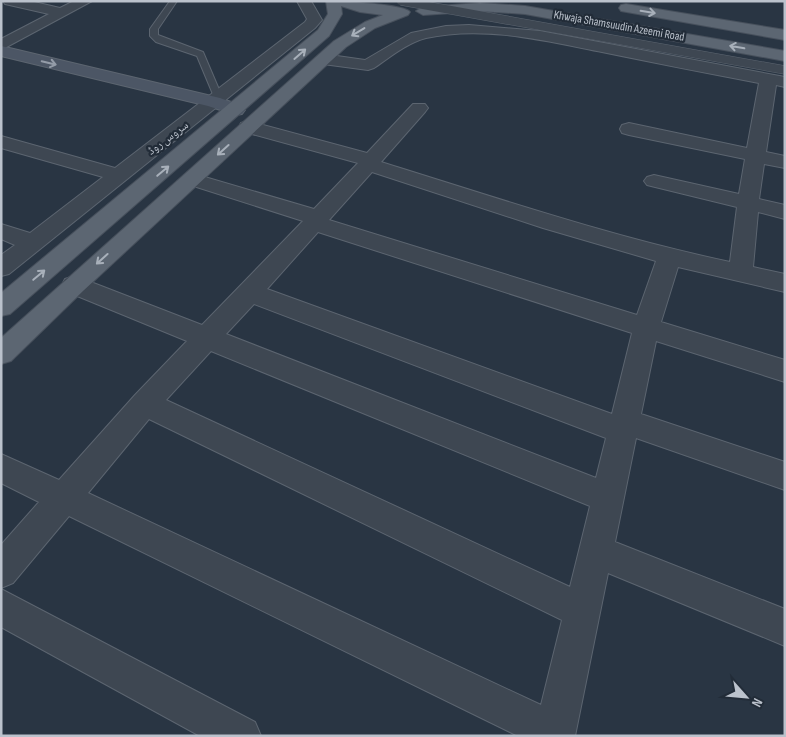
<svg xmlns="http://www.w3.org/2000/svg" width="786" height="737" font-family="'Sofia Sans Condensed','Noto Naskh Arabic',sans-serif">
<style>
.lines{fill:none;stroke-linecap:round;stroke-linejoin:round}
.lane-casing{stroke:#5c6570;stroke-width:2}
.street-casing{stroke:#5c6570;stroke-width:2}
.secondary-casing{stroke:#5c6570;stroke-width:2}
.primary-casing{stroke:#47505c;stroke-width:2}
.lane{fill:#3e4752;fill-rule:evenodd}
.street{fill:#3e4752;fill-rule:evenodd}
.secondary{fill:#4c5665;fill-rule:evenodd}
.primary{fill:#5c6672;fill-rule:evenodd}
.lane-bridge-casing{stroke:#5c6570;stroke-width:9;stroke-linecap:butt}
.lane-bridge{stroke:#3e4752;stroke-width:8}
.oneway{stroke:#a8b0ba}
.oneway2{stroke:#949ca8}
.labels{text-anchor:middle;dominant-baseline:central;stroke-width:4.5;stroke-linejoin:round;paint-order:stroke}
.far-street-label{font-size:12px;fill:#bbc2cc;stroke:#222c38}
</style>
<rect width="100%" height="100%" fill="#293543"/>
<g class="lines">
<g class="lane-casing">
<path id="lane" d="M 170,1 L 177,1 L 158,29 L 158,35 L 203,52 L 223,99 L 222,101 L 215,99 L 197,56 L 156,42 L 150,36 L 150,29 Z"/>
</g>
<g class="street-casing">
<path id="street" d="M 3,1 L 30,1 L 60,8 L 74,1 L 92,1 L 1,50 L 1,39 L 49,14 L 5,4 Z
M 297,1 L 311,1 L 322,20 L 315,28 L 9,274 L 1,276 L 1,255 L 15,245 L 1,239 L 1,224 L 30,233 L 103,177 L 1,148 L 1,136 L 115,168 L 305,22 L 307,19 Z
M 469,25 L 540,31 L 785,77 L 785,87 L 776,85 L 766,152 L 785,156 L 785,168 L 764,164 L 759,199 L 785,205 L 785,219 L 758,212 L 753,267 L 785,274 L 785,292 L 678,267 L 661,322 L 785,360 L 785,382 L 656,341 L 641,414 L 785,462 L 785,490 L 636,438 L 615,542 L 785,609 L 785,646 L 608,573 L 575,736 L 518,736 L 69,516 L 13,583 L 1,588 L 1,545 L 39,502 L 1,483 L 1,454 L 59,480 L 135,395 L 187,341 L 65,291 L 62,285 L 65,279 L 74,276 L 83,279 L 202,325 L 303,221 L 184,183 L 181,179 L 184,175 L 191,173 L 198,175 L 314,209 L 358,163 L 241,131 L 239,127 L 241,123 L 248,121 L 367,153 L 413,104 L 425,104 L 428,108 L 425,112 L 381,162 C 497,198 612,237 730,262 L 737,207 L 647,185 L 644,181 L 647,177 L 654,175 L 739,194 L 745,159 L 629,135 L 622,133 L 620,129 L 622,125 L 629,123 L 747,148 L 759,83 C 707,73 655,63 602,52 C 546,41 484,25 426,38 C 407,43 390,57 374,68 L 368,70 L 323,64 L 315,59 L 323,54 L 365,60 L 411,33 L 446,26 ZM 372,172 L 543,228 L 656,261 L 637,315 L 329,220 ZM 318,232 L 632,333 L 612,414 L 267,289 ZM 254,304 L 606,438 L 596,478 L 226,334 ZM 211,351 L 590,506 L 570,587 L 166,400 ZM 149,419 L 562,620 L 541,705 L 88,493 Z
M 1,589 L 255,722 L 261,736 L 200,736 L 1,627 Z"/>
</g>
<g class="secondary-casing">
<path id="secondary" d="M 1,46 L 220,98 L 242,106 L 245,110 L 242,114 L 236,115 L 208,106 L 1,56 Z"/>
</g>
<g class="primary-casing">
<path id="primary" d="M 326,1 C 339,1 404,4 410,12 L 408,15 L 375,28 L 346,47 L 83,291 L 11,361 L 1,364 L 1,338 L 334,41 L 365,22 L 383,15 L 360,12 L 341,6 L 342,14 L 329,36 L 10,314 L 1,316 L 1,293 L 318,30 L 328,14 Z
M 480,3 L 525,6 L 785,51 L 785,61 L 525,14 L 480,11 L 423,15 L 416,11 L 423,7 Z
M 626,4 L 785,30 L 785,40 L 621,11 L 619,8 L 621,5 Z"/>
</g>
<use href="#lane" class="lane"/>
<use href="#street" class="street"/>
<use href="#secondary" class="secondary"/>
<use href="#primary" class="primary"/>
<g class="lane-bridge-casing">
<path id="lane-bridge" d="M 401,1 L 785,70"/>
</g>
<use href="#lane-bridge" class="lane-bridge"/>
</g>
<defs><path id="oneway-shaft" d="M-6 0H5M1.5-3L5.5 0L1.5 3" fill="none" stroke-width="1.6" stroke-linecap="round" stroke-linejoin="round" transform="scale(1.25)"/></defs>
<g class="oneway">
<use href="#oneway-shaft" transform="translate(648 12) rotate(9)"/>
<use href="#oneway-shaft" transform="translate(358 32) rotate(149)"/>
<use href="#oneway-shaft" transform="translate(737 47) rotate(-170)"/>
<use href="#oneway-shaft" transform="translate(300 54) rotate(-41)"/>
<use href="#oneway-shaft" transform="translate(223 150) rotate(138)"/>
<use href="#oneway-shaft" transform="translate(163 171) rotate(-40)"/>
<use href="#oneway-shaft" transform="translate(102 259) rotate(138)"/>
<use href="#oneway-shaft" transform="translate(39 275) rotate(-40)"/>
</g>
<use class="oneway2" href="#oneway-shaft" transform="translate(49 63) rotate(13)"/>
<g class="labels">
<g class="far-street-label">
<text transform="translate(619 26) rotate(10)">Khwaja Shamsuudin Azeemi Road</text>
<text transform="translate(168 138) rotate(-37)">سروس روڈ</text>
</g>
</g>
<rect width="786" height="737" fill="none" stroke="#bbc2cc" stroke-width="5"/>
<g transform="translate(746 697) rotate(117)" stroke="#222c38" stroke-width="4" paint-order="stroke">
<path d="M0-4L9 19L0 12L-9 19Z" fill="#bbc2cc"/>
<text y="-8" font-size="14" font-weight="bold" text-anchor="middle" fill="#bbc2cc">N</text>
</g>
</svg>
